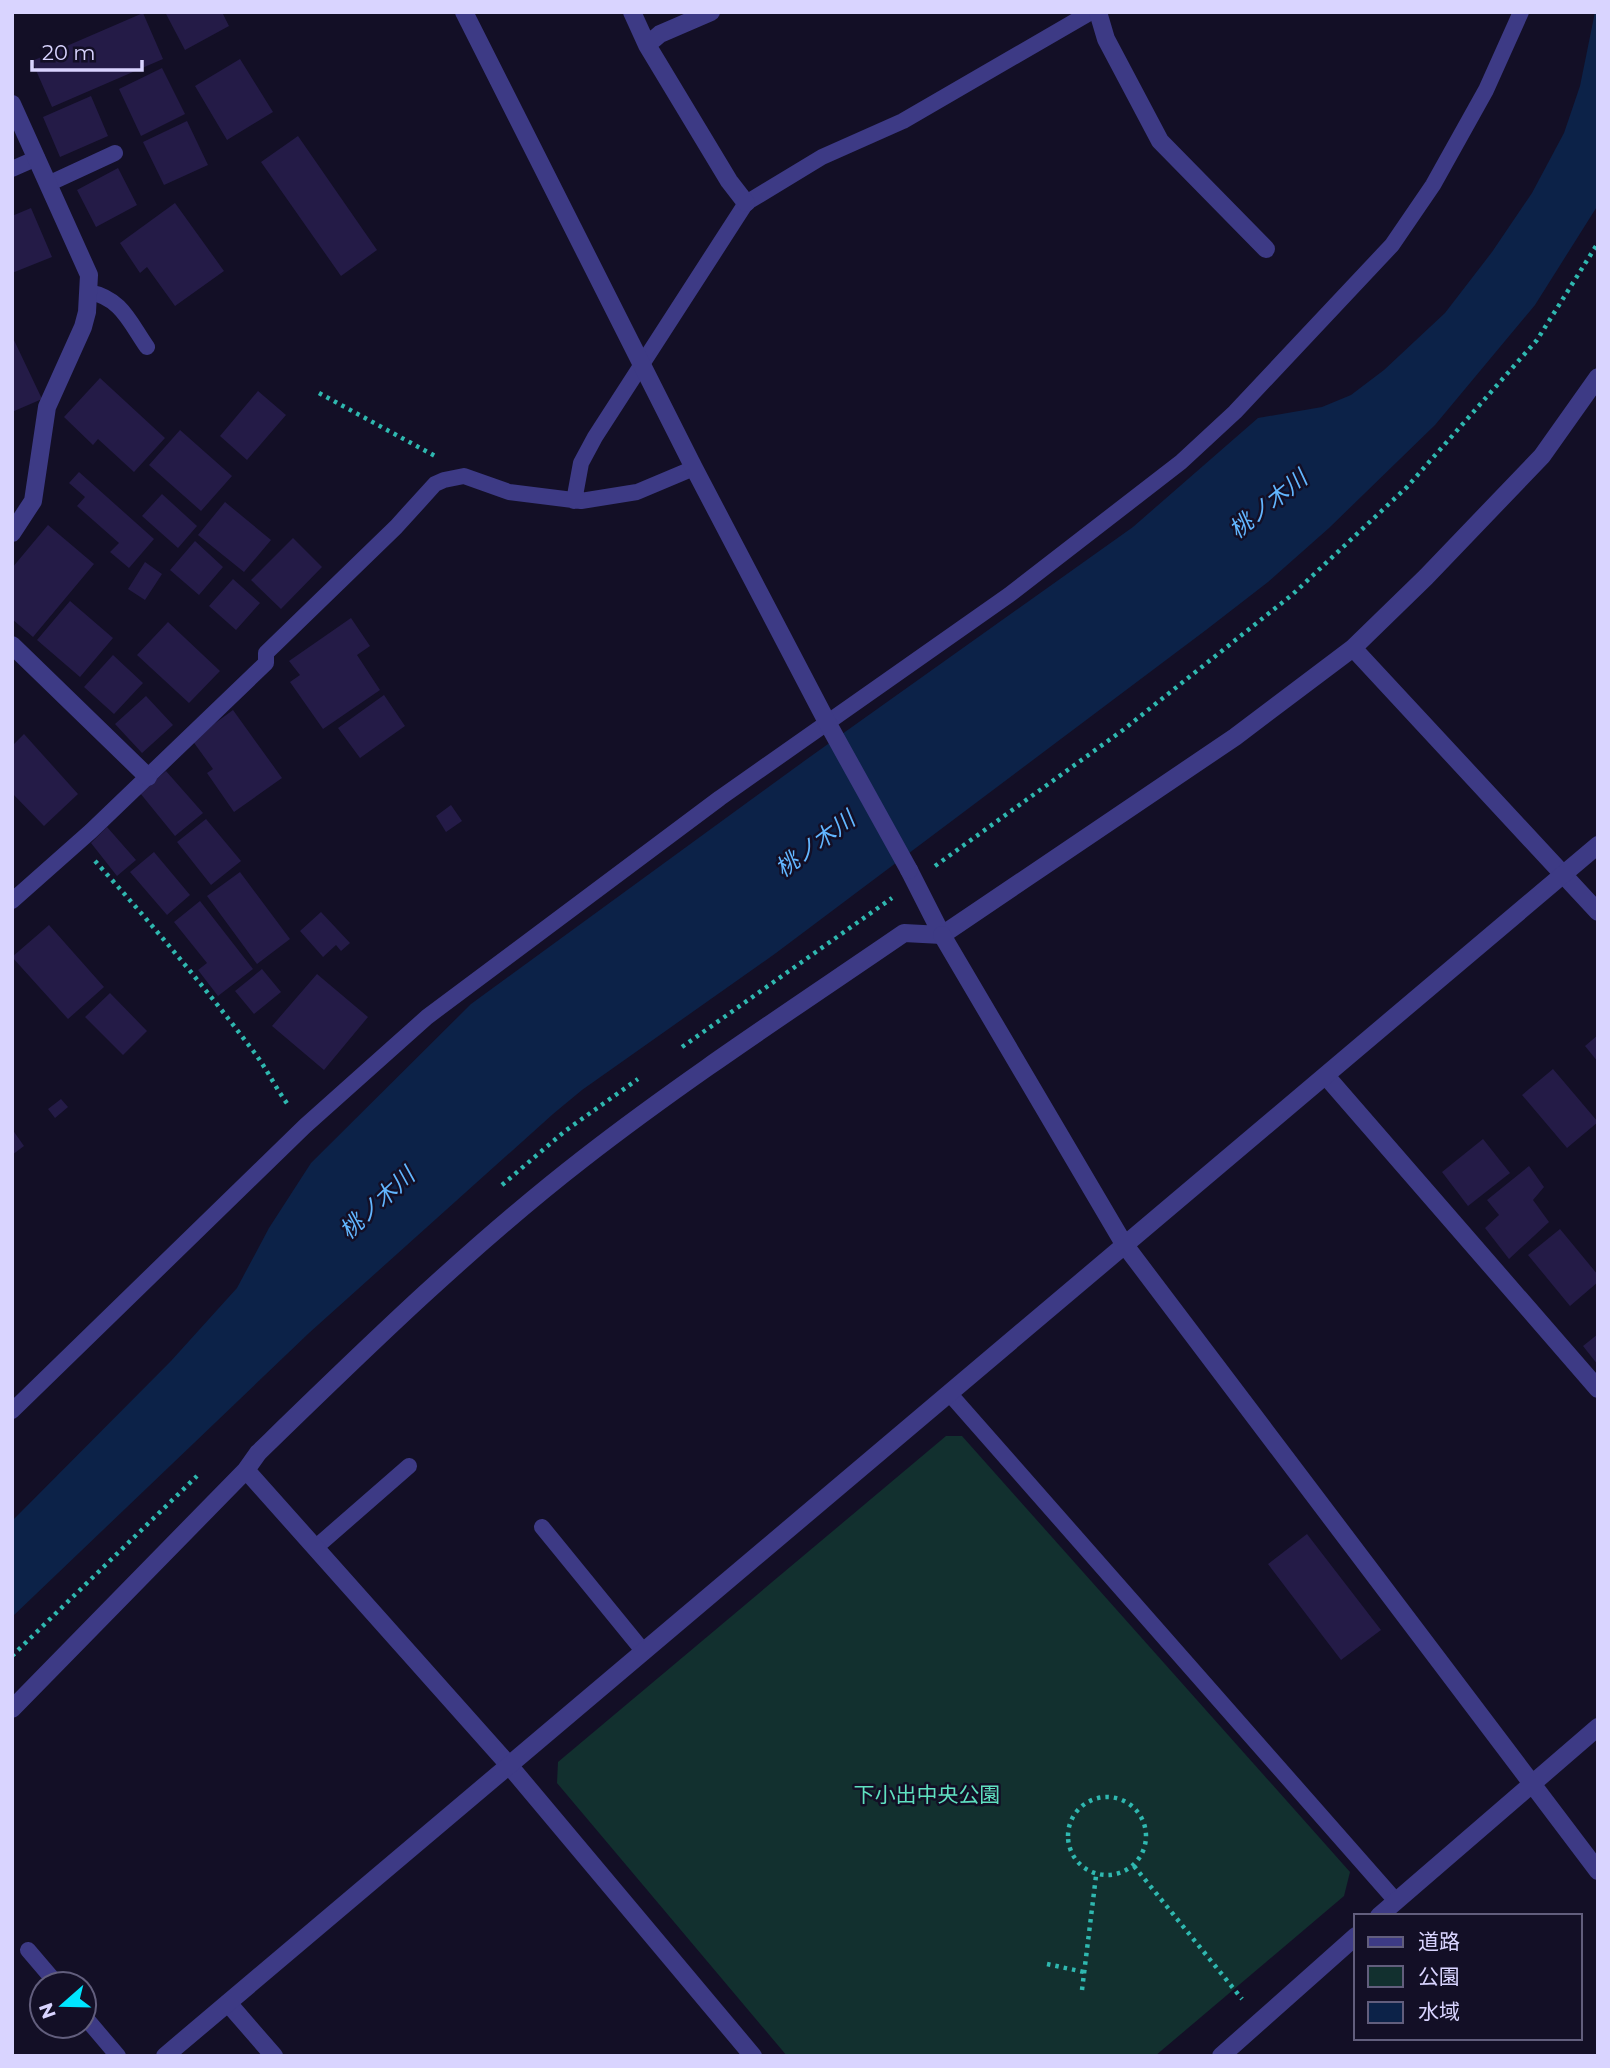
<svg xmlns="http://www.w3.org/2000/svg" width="1610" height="2068" font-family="Montserrat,'Noto Sans JP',sans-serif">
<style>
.green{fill:#12302f}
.water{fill:#0c2248}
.building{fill:#241b47}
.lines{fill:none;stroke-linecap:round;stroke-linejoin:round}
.path{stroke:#2fb8b0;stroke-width:4.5;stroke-dasharray:3.5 5;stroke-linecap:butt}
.service{stroke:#3d3a85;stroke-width:16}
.minor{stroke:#3d3a85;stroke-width:18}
.tertiary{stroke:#3d3a85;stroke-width:18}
.labels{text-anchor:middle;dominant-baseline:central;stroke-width:5;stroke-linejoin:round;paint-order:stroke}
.park-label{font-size:21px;fill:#5fe0c0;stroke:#130f26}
.water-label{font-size:23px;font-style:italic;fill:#62b6ff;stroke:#130f26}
</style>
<rect width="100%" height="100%" fill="#130f26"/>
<path class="green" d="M 946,1436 L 962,1436 L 1350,1872 L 1344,1896 L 1155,2056 L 787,2056 L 557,1783 L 558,1762 Z"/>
<path class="water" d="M 1595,12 L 1598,12 L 1598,205 L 1535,305 L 1435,425 L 1329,528 L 1268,582 L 1206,630 L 776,953 L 582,1090 L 553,1114 L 309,1333 L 12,1617 L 12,1521 L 171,1361 L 237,1288 L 269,1228 L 311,1163 L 471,1004 L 807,759 L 1133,527 L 1258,418 L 1322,407 L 1351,395 L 1384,370 L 1445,313 L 1492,252 L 1532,193 L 1564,133 L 1580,86 Z"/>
<path class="building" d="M 165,12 L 222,12 L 229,26 L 185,50 Z
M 143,13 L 163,59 L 52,107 L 32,61 Z
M 240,59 L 273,112 L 227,140 L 195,86 Z
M 162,68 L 185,114 L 141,136 L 119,89 Z
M 91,96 L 108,136 L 60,157 L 43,117 Z
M 187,121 L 208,165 L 164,185 L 143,142 Z
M 298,136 L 377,250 L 341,276 L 261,162 Z
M 118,168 L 137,205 L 96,227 L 77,190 Z
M 175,203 L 224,271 L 175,306 L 147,267 L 140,273 L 120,243 Z
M 31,208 L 52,257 L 12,273 L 12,216 Z
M 12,336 L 42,399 L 12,412 Z
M 100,378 L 165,438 L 134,472 L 98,439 L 93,445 L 64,417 Z
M 258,391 L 286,415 L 247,460 L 220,436 Z
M 180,430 L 232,476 L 201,511 L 149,465 Z
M 79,472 L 154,539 L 129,568 L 110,552 L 119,543 L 77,506 L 85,497 L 69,483 Z
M 162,494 L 197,526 L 178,548 L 142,516 Z
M 225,502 L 271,540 L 244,572 L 198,535 Z
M 48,525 L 94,564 L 33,637 L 12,619 L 12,568 Z
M 293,538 L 322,567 L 281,609 L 251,580 Z
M 195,541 L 223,567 L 199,595 L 170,570 Z
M 145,562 L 162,574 L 145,600 L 128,589 Z
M 233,579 L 260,603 L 236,630 L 209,606 Z
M 70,601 L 113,638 L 80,677 L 37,640 Z
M 351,618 L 370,646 L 357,655 L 380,690 L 323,729 L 290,682 L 300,675 L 289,661 Z
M 168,622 L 220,671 L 189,703 L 137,655 Z
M 113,655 L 143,683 L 114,714 L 84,687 Z
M 384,695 L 405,726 L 360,758 L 338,728 Z
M 146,696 L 173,725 L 142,753 L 115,724 Z
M 233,710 L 282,778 L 234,812 L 207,773 L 213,769 L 192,740 Z
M 24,734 L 78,794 L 44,826 L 12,793 L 12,746 Z
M 166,771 L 203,813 L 175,836 L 140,793 Z
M 451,805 L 462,821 L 446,832 L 436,816 Z
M 206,819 L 241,861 L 211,885 L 177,842 Z
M 107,827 L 136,860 L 117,876 L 91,843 Z
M 154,852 L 190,895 L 167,915 L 130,872 Z
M 240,872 L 290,939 L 257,964 L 207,896 Z
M 200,901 L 253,969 L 218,996 L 198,970 L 207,963 L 174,922 Z
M 321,912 L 350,943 L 341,951 L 336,945 L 323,957 L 300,931 Z
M 49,925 L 104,987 L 68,1019 L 12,957 Z
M 262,969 L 281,992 L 254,1014 L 235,991 Z
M 317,974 L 368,1017 L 324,1070 L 272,1026 Z
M 110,993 L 147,1031 L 123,1055 L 85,1017 Z
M 1598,1035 L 1598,1062 L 1585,1046 Z
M 1553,1069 L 1598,1122 L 1567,1148 L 1522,1095 Z
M 61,1099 L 68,1107 L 55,1118 L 48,1109 Z
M 12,1129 L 24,1146 L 12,1155 Z
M 1483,1139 L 1510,1173 L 1468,1206 L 1442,1172 Z
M 1529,1166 L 1544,1187 L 1533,1200 L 1549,1222 L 1509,1259 L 1485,1228 L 1499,1215 L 1487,1200 Z
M 1560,1229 L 1598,1275 L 1598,1282 L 1570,1306 L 1528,1255 Z
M 1598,1334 L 1598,1365 L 1583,1346 Z
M 1307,1534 L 1381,1630 L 1341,1660 L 1268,1564 Z"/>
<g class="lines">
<path class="path" d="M 319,393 L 435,456
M 95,861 C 151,923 204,986 254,1052 C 267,1069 276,1089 289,1106
M 935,866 L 1123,730 L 1293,594 L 1407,487 L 1537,340 L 1598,243
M 682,1047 L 892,898
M 502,1185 L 565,1131 L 638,1079
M 12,1656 L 197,1476
M1068 1836a39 39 0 1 1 78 0a39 39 0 1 1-78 0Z
M 1134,1866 L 1242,1999
M 1047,1964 L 1084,1972
M 1082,1990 L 1096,1876"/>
<path class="service" d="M 12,169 L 37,158
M 48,184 L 115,153
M 89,292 C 121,298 129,321 147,347
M 574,501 L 581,463 L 595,437 L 746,203 L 822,157 L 903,121 L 1091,12
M 12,901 L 91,831 L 266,663 L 266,653 L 396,527 L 435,484 L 444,480 L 464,476 L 509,492 L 581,501 L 637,492 L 694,468
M 949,1393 L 1396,1901
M 12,1411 L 305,1126 L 427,1017 L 720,798 L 1009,595 L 1181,462 L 1235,412 L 1392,245 L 1433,185 L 1486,90 L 1521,12
M 542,1527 L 644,1652
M 315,1548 L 409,1466
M 28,1950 L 57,1984
M 84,2016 L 118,2056"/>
<path class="minor" d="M 632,12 L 647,45 L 729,181 L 746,203
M 1098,12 L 1106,39 L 1160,141 L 1266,249
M 647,45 L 660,34 L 711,12
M 12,104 L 89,275 L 87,312 L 83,327 L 47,407 L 33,501 L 12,533
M 12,645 L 148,777
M 1353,648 L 1598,912
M 909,870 L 942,935
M 1326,1076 L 1598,1389
M 246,1470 L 508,1764 L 753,2056
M 12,1709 L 246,1470 L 258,1453 C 363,1351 468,1248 584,1158 C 687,1078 796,1007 904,933 L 942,935 L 1235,737 L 1353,648 L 1426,577 L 1542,456 L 1598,377
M 228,2003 L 274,2056"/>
<path class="tertiary" d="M 464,12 L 694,468 L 827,722 L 909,870
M 942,935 L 1124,1244 L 1598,1871
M 1379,1916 L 1598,1727
M 165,2056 L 1598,845
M 1221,2056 L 1356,1936"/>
</g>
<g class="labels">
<g class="park-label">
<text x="927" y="1794">下小出中央公園</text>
</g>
<g class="water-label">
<text transform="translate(1268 504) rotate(-39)">桃ノ木川</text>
<text transform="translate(815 844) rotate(-37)">桃ノ木川</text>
<text transform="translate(377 1203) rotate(-43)">桃ノ木川</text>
</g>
</g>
<rect width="1610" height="2068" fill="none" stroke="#d9d4ff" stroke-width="28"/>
<rect x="1354" y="1914" width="228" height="126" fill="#130f26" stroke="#625e7d" stroke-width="2"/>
<rect x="1368" y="1937" width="35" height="10" fill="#3d3a85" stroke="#625e7d" stroke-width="2"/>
<text x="1418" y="1949" font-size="21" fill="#d9d4ff">道路</text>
<rect x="1368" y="1966" width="35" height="21" fill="#12302f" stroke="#625e7d" stroke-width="2"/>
<text x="1418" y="1984" font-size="21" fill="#d9d4ff">公園</text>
<rect x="1368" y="2002" width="35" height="21" fill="#0c2248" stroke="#625e7d" stroke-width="2"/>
<text x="1418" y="2019" font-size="21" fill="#d9d4ff">水域</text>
<g transform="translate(63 2005) rotate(250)"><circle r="33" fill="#130f26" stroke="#625e7d" stroke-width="2"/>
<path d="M0-5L12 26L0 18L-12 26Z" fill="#00e5ff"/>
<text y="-10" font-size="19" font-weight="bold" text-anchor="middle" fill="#d9d4ff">N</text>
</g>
<path d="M32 60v10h110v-10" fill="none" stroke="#d9d4ff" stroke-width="3.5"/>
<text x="42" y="60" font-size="21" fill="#d9d4ff" stroke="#130f26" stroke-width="5" paint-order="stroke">20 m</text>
</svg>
